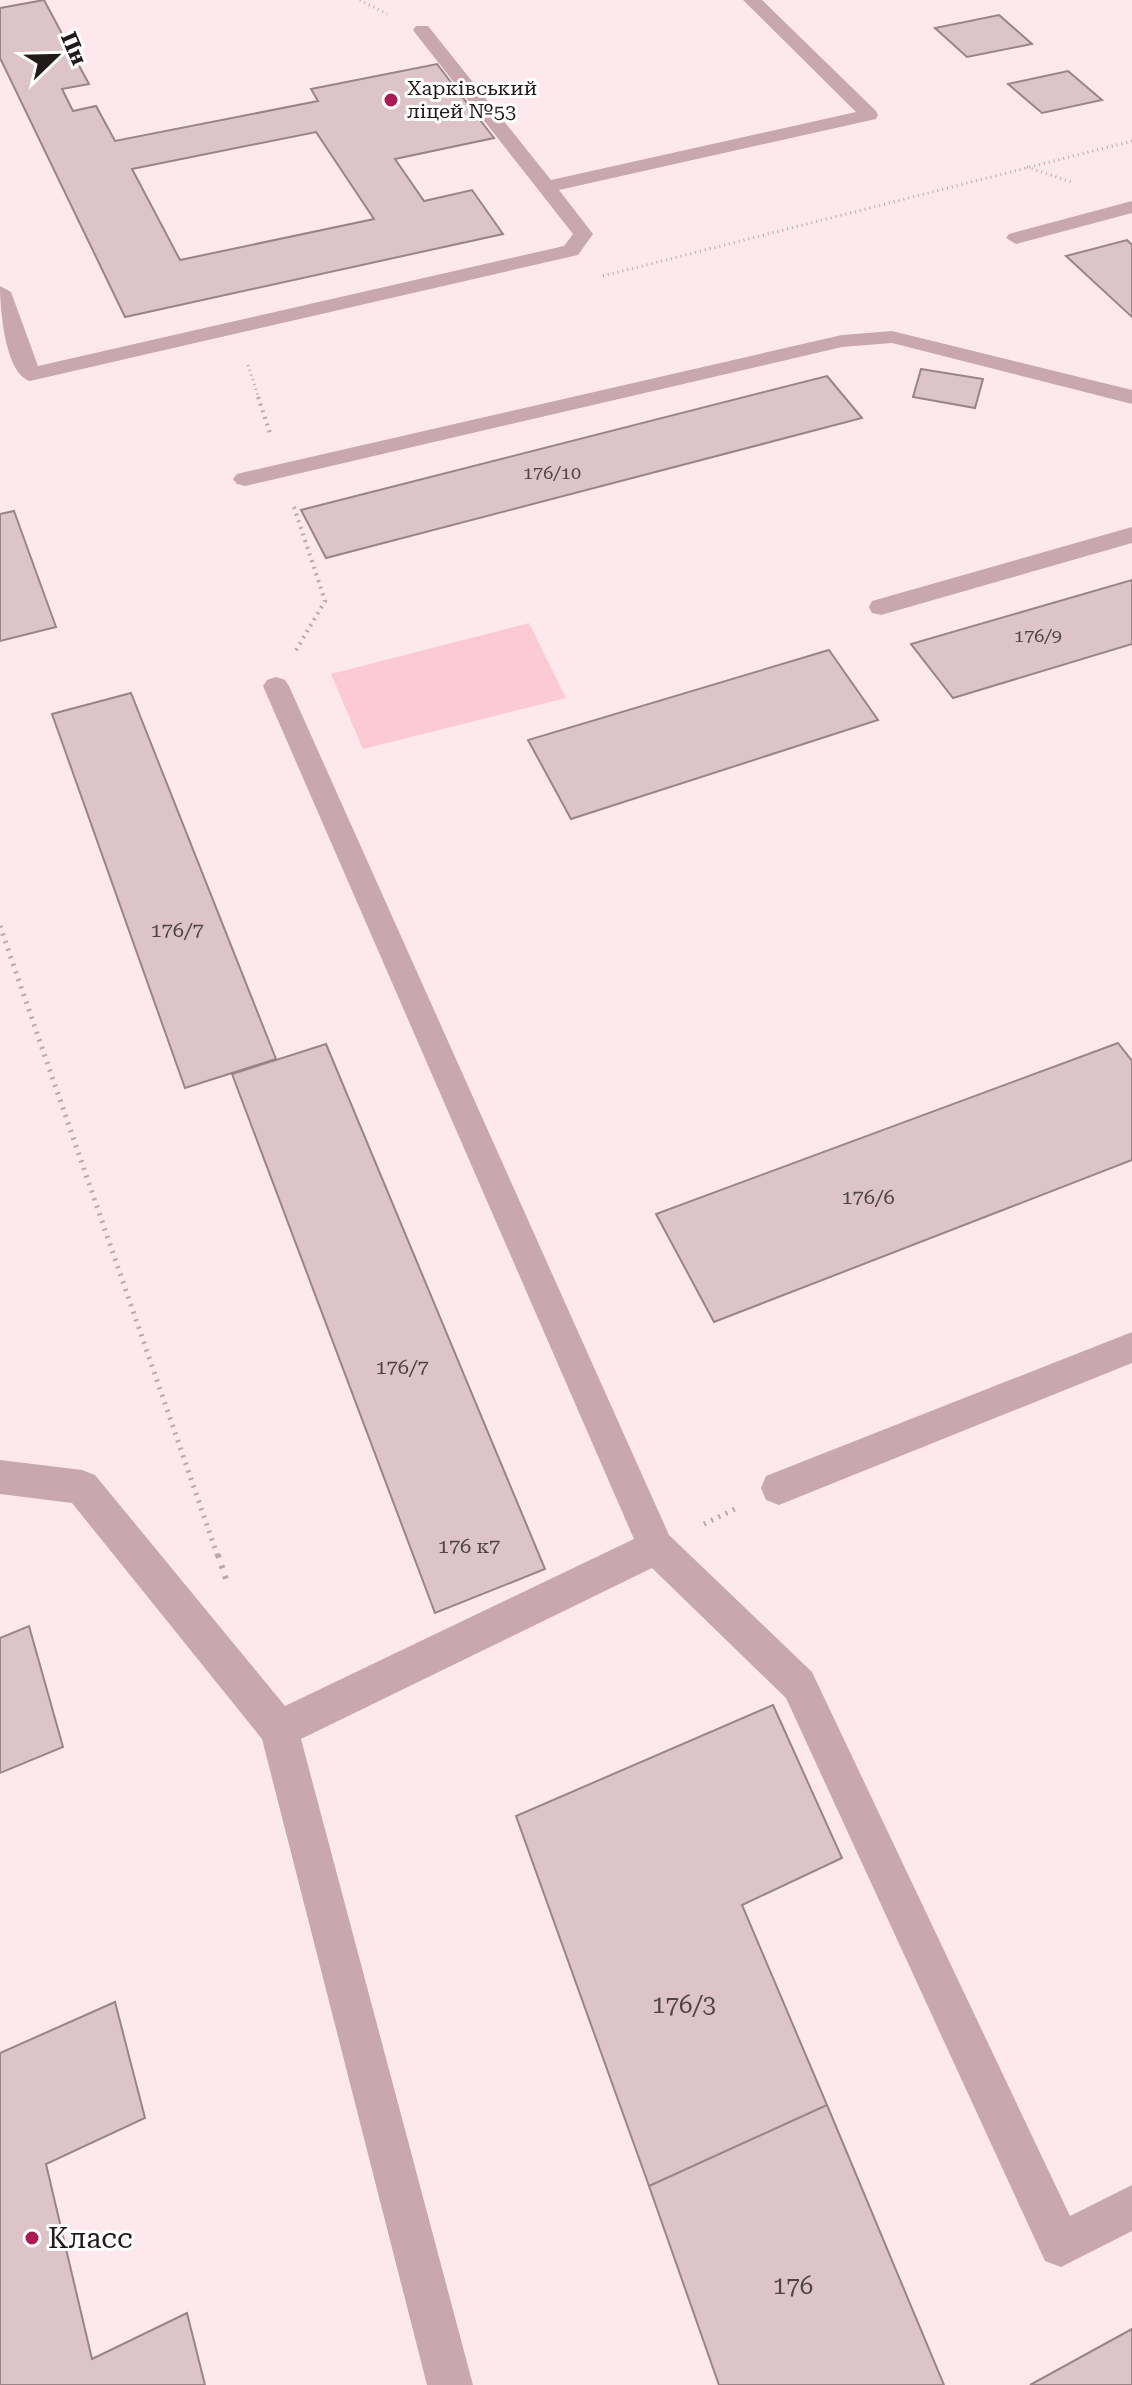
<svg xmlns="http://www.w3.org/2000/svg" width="1132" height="2385" font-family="'Roboto Serif',serif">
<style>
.green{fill:#fbcad4}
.building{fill:#dcc4c9;stroke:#9b8489;stroke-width:2;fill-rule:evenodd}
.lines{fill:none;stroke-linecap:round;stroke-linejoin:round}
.path-far3{stroke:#b9a9ac;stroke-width:3;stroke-dasharray:1 4;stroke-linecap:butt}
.path-far2{stroke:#b9a9ac;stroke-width:4;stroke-dasharray:2 5;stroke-linecap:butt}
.path-far1{stroke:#b9a9ac;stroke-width:5;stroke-dasharray:2 6;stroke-linecap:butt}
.path{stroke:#b9a9ac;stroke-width:6;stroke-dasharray:3 8;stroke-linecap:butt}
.lane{fill:#c8a8ae;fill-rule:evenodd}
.poi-dot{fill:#ab1a52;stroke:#fff;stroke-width:3}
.labels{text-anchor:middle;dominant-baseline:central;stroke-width:6;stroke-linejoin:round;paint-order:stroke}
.far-number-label{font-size:18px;fill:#504446}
.far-poi-label{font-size:20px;fill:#22191b;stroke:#fff;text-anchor:start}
.number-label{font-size:20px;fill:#504446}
.near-number-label{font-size:24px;fill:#504446}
.near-poi-label{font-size:28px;fill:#22191b;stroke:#fff;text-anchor:start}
</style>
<rect width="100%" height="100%" fill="#fde9ed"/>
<path class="green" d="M 529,623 L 566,698 L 363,749 L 331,674 Z"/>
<path class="building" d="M 44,0 L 89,84 L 62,89 L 73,111 L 96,106 L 115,141 L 318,101 L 311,89 L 437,64 L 494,138 L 395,159 L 424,201 L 472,190 L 503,234 L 125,317 L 0,58 L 0,8 ZM 316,132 L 374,219 L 180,260 L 132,169 Z
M 999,15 L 1032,44 L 967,57 L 935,28 Z
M 1068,71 L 1102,100 L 1042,113 L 1008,84 Z
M 1127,240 L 1132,245 L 1132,317 L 1066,256 Z
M 921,369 L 983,379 L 975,408 L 913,397 Z
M 827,376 L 862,418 L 326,558 L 301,510 Z
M 14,511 L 56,627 L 0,641 L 0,514 Z
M 1132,580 L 1132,644 L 953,698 L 911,644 Z
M 829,650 L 878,720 L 571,819 L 528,740 Z
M 131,693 L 276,1059 L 185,1088 L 52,714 Z
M 1118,1043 L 1132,1061 L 1132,1160 L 714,1322 L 656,1214 Z
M 326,1044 L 545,1569 L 435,1613 L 232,1074 Z
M 29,1626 L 63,1747 L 0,1773 L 0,1638 Z
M 773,1705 L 842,1858 L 742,1905 L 827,2105 L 649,2186 L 516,1816 Z
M 115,2002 L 145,2118 L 46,2164 L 92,2359 L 187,2313 L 205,2385 L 0,2385 L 0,2053 Z
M 827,2105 L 944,2385 L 719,2385 L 649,2186 Z
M 1132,2329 L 1132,2385 L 1030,2385 Z"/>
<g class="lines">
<path class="path-far3" d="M 360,0 L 387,14
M 1027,167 L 1074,183
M 603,276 L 1132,141
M 248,365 L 259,399"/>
<path class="path-far2" d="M 258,397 L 270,433
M 294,507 L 325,601 L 295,652"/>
<path class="path-far1" d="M 0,926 L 218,1557
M 704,1524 L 735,1509"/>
<path class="path" d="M 218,1555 L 228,1585"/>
<path class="lane" d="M 743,0 L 762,0 L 876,111 L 878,115 L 876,119 L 559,190 L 593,234 L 578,255 L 30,381 C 5,374 0,308 0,286 L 11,292 L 38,366 L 564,246 L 573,234 L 416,34 L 413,30 L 416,26 L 428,26 L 551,180 L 856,112 Z
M 1132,201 L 1132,213 L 1016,244 L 1006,238 L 1009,234 Z
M 892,331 L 1132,390 L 1132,404 L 892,343 L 842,347 L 245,486 L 237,484 L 233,479 L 237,474 L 245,472 L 842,335 Z
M 1132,527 L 1132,543 L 881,615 L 872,613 L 869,607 L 872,601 Z
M 276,677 L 285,680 L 289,686 L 669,1535 L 812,1672 L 1070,2216 L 1132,2185 L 1132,2231 L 1061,2267 L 1045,2261 L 786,1698 L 652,1568 L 301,1739 L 473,2385 L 427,2385 L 262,1739 L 72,1503 L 0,1494 L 0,1460 L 82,1470 L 95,1475 L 285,1706 L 634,1539 L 263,686 L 267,680 Z
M 1132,1332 L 1132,1363 L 779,1505 L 766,1500 L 761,1488 L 766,1476 Z"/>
</g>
<g class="poi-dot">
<circle cx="391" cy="100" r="8"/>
<circle cx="32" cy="2238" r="8"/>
</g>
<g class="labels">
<g class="far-number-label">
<text x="552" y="472">176/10</text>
<text x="1038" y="635">176/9</text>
</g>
<g class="far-poi-label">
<text x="407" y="88">Харківський<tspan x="407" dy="23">ліцей №53</tspan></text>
</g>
<g class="number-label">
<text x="177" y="930">176/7</text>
<text x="868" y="1197">176/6</text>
<text x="402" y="1367">176/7</text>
<text x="469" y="1546">176 к7</text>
</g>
<g class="near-number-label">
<text x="684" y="2005">176/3</text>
<text x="793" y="2286">176</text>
</g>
<g class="near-poi-label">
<text x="48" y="2238">Класс</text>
</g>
</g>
<g transform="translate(56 56) rotate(67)" stroke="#ffffff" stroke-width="6" paint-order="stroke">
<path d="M0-6L14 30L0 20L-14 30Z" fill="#22191b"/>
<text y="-12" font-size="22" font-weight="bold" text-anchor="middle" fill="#22191b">Пн</text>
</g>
</svg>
